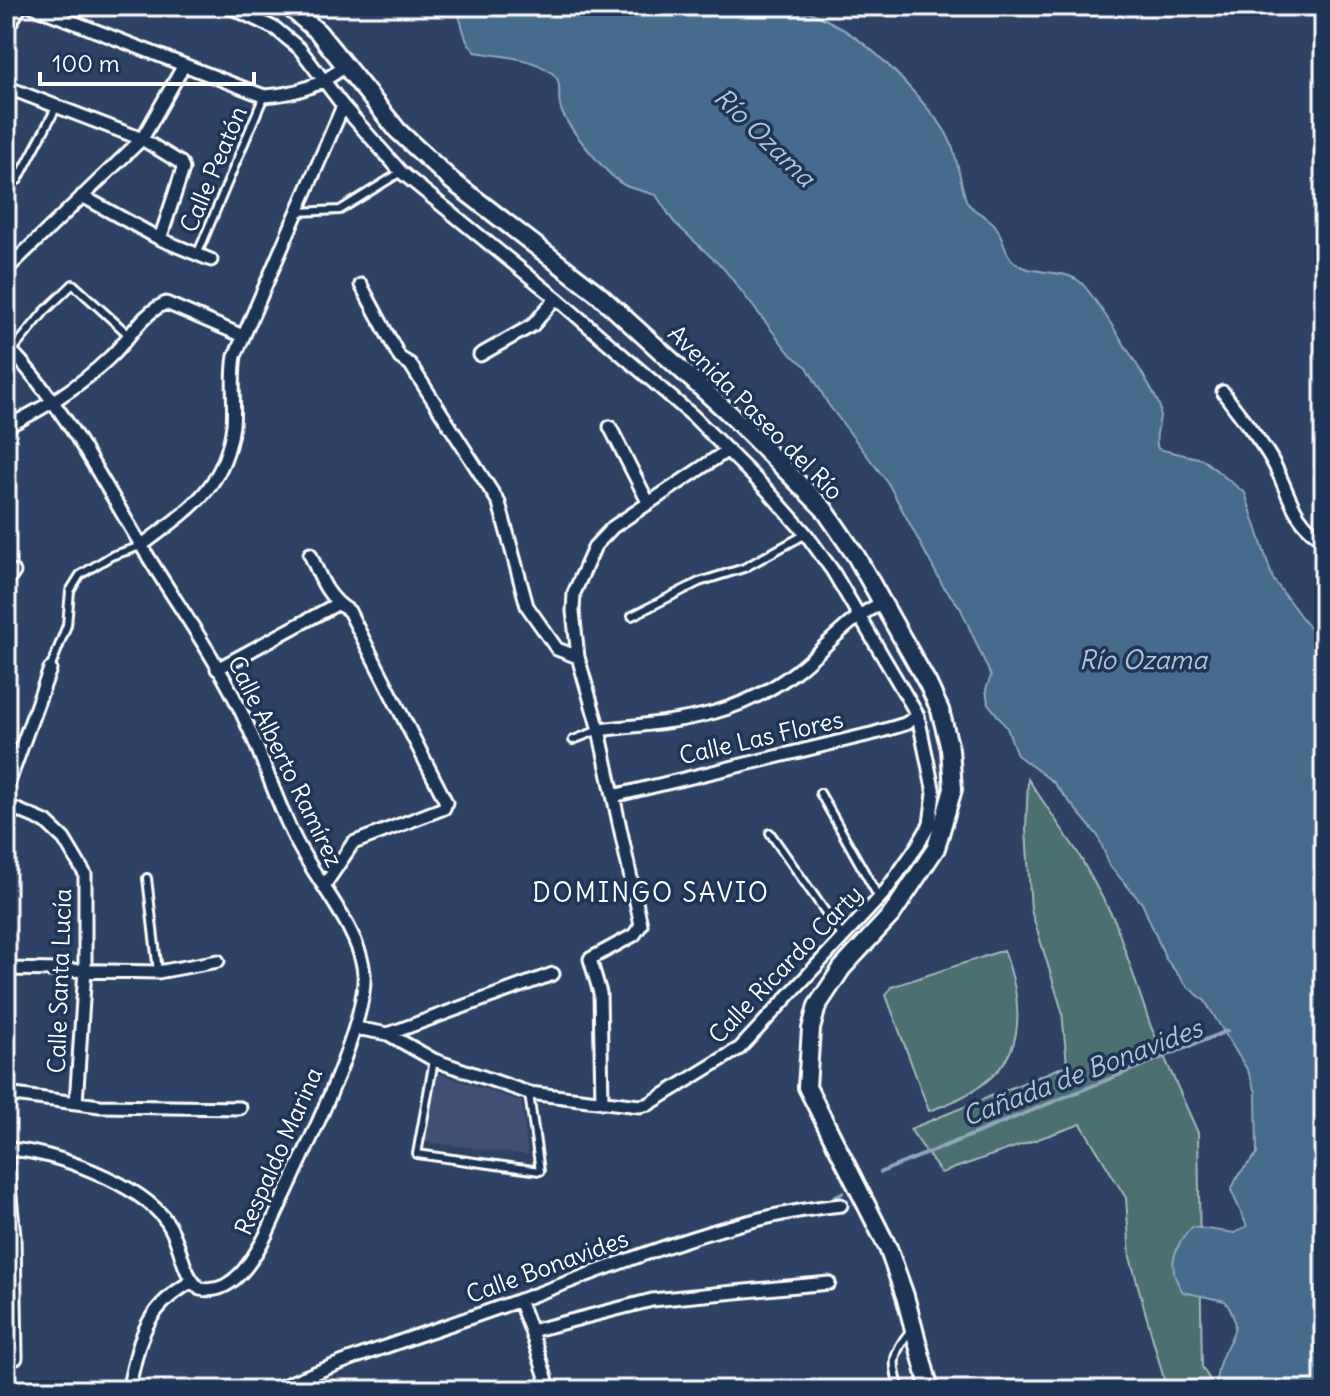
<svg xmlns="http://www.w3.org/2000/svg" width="1330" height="1396" font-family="Delius,sans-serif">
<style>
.built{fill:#3f5073}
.green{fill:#4b7072;stroke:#a5b8b8;stroke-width:2}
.water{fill:#446c8c;stroke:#8fa7ba;stroke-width:2}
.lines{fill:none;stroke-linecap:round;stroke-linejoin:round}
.stream{stroke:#8fa7ba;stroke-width:4}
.lane-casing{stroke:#fff;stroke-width:12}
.street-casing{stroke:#fff;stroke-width:17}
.secondary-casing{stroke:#fff;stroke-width:22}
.lane{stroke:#1d3557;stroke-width:6}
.street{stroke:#1d3557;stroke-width:11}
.secondary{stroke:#1d3557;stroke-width:16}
.labels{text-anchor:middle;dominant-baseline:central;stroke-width:7;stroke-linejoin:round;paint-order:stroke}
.street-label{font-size:24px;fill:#fff;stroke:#1d3557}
.water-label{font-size:26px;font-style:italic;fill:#b4c4d1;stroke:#1d3557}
.neighbourhood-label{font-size:26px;letter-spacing:2px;fill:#fff;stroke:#1d3557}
</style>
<rect width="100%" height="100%" fill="#2e4265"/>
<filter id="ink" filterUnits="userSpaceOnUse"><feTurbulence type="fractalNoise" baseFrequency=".0125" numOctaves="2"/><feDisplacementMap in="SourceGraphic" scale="16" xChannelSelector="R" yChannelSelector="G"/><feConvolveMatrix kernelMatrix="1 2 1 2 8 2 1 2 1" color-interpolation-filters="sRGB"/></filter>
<g filter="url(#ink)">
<path class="built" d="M 432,1071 L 522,1102 L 528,1155 L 425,1142 Z"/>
<path class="green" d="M 1028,779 L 1078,853 L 1115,921 L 1151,1027 L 1198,1133 L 1202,1367 L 1216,1390 L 1167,1390 L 1130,1257 L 1126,1198 L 1081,1124 L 941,1173 L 910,1129 L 1067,1065 L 1062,1011 L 1031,910 L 1026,829 Z
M 1004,950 C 1034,1034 1017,1081 929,1111 L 886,995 L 891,987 Z"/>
<path class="water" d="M 456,6 C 539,6 622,6 704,6 C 728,6 773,0 795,7 C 857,26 899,73 938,121 C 958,146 957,172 966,200 C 970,210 985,215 993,223 C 1003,233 1002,249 1012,260 C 1027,277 1060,267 1079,281 C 1091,289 1157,394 1160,408 C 1162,422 1153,435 1158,449 L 1202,459 L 1245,493 L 1273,579 L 1324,648 L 1324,1390 L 1215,1390 C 1216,1382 1217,1373 1219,1365 C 1228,1335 1246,1332 1225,1301 L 1183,1292 C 1166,1268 1173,1247 1192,1227 L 1235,1233 L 1247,1226 L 1231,1190 L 1239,1174 L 1257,1154 L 1256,1092 L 1248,1071 L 1205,1001 L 1187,986 L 1166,959 L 1142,903 L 1110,866 L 1098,836 L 1053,782 L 1017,755 L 1007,728 L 988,703 L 986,689 L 991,676 L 960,607 L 943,586 L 888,483 L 828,404 L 807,367 L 791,355 L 724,269 L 674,222 L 656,195 C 647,192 636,190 626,186 C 610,179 569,129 562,112 C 555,98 565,83 552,73 C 532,57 499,56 475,52 L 466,39 Z"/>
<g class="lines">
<path class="stream" d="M 881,1172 L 1227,1031
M 834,1197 L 842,1193"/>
<g class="lane-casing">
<path id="lane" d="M 6,34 L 24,6
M 18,180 L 56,108
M 297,212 L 340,210 L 401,172
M 197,255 L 264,96
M 12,351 L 44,312 L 73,284 L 130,336
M 632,616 L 699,582 L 744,568 L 806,534
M 50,669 L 67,625 L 70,591 L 80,575 L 111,556 L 141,546
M 573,740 L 599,730
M 820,793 L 879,898
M 770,833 L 843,937
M 147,878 L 158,972
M 434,1060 L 417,1154 L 540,1171 L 529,1094
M 901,1390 C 890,1363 893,1352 911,1330"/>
</g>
<g class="street-casing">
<path id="street" d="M 32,6 L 264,96 C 296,94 320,86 345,66
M 228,6 L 276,29 L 300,49 L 343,106 L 401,172 L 556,298 L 693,416 L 768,491 L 806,534 L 832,570 L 918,716 L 934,793 L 930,824 L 916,848 L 885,892 L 740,1048 L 649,1104 L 640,1106 L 529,1093 L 434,1060 L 388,1034 L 356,1028
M 6,87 L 142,139 L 181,163 L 183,169 L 160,239
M 82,196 L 160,239 L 211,260
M 6,270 L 142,139 L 184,65
M 361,285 L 400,358 L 410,364 L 499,503 L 527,606 L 557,649 L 578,657
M 6,345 C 64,405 98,474 141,545 C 176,604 218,659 246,722 C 264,760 276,801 295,839 C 314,878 360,929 364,973 C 368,1030 293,1175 267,1233 C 254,1258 233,1296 200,1289 C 180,1272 182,1243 167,1222 C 141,1184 52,1150 6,1149
M 480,355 L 533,325 L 556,298
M 1223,392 C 1237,412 1254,432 1267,452 C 1288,483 1289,521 1324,539
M 6,427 C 44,408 78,388 109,358 C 128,341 142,313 166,303 L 243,336
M 610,427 L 648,502
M 141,546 C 188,510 225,489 233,425 C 235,402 231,379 235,356 L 343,106
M 310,554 C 320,577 327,598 349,611 L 446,802 L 444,808 L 353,843 L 324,886
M 6,583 L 14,572
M 217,669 L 337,604
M 599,730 C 672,721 733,720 795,672 C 825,649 846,620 880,604
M 6,790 L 50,669
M 613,796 L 875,733 L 905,724 L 918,716
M 6,805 L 46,822 L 64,839 L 85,874 L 85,970 L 76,1103
M 6,969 L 158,972 L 218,961
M 388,1034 L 553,974
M 6,1094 L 100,1106 L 240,1108
M 602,1102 L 600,993 L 590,959 L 634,935 L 641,925 L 599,730 L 578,657 L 573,611 L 574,593 L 595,546 L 613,527 L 728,450
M 6,1156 L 14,1236 L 16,1358
M 519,1300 L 531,1331 L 652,1300 L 829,1283
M 531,1331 L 550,1390
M 128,1390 C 140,1340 143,1309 191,1282
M 273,1390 C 354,1355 437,1330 520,1300 C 624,1262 731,1216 841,1205"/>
</g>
<g class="secondary-casing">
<path id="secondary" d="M 288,6 L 318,32 L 398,131 L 452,181 L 597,293 L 730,414 L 824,509 L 856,556 L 928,684 L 940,710 L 950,749 L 953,789 L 936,848 L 892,914 L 842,968 L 817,1006 L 811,1029 L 807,1087 L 888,1248 L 905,1296 L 930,1390"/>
</g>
<use href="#lane" class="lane"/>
<use href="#street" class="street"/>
<use href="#secondary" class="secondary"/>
</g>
</g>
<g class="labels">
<g class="street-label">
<text transform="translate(213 169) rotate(-67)">Calle Peatón</text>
<text transform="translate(756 412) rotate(45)">Avenida Paseo del Río</text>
<text transform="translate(761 737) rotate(-13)">Calle Las Flores</text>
<text transform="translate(286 761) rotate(64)">Calle Alberto Ramírez</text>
<text transform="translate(785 964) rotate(-46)">Calle Ricardo Carty</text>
<text transform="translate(59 981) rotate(-88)">Calle Santa Lucía</text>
<text transform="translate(278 1151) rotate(-66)">Respaldo Marina</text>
<text transform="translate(547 1266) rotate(-20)">Calle Bonavides</text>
</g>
<g class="water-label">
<text transform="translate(765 137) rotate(44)">Río Ozama</text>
<text x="1143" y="659">Río Ozama</text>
<text transform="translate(1082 1072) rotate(-21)">Cañada de Bonavides</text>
</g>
<g class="neighbourhood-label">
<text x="651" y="892">DOMINGO SAVIO</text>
</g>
</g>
<rect width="1330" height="1396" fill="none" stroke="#1d3557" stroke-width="32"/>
<rect x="16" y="16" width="1298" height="1364" fill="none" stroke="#fff" stroke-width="3" filter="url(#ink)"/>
<path d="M40 72v12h214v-12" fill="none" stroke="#ffffff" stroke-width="4"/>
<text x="52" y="72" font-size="24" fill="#ffffff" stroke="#1d3557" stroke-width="6" paint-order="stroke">100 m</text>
</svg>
